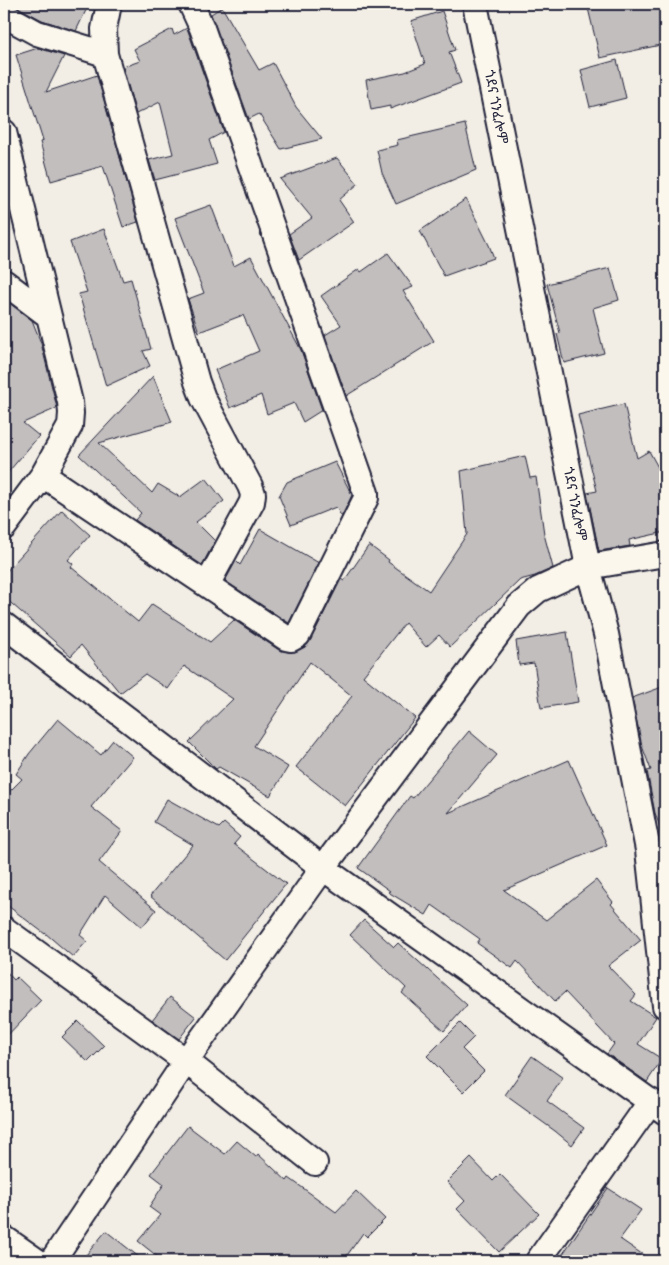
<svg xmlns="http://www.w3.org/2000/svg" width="669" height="1265" font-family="Sriracha,'Noto Sans Ethiopic',sans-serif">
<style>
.building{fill:#c2bebe;stroke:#22223b}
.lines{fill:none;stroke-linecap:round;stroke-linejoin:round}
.minor-casing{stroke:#22223b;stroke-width:28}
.minor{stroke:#fbf7ec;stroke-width:24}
.labels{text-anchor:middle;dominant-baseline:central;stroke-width:4.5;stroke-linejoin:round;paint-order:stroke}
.street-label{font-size:14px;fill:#22223b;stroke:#fbf7ec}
</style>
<rect width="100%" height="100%" fill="#f2eee5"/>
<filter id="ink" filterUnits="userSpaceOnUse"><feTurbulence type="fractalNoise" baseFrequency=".02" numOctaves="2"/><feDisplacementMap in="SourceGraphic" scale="10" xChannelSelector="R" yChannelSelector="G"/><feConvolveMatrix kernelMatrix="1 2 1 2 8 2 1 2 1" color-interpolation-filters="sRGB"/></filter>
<g filter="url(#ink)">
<path class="building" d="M 12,4 L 89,4 L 76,31 L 42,20 Z
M 587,4 L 665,4 L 665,44 L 600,58 Z
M 222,7 L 259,70 L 273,63 L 296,107 L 322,139 L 281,149 L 259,114 L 249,119 L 211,14 Z
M 442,11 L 455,50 L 449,52 L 461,83 L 390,109 L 390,106 L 371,110 L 366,80 L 405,72 L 425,64 L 411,21 Z
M 187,28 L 224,132 L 209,140 L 217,164 L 155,180 L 149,160 L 173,154 L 160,102 L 136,114 L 123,67 L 140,61 L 134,49 L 172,29 L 174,35 Z
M 38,48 L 64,56 L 46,92 L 97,75 L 138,222 L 123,227 L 103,166 L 51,181 L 40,142 L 43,141 L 16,55 Z
M 617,60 L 626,98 L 590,107 L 581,70 Z
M 465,124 L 476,170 L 396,204 L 382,173 L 377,150 L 398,145 L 397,140 Z
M 337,158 L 358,184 L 339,200 L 354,222 L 299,260 L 289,234 L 312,218 L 280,179 Z
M 466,199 L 489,245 L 494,258 L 444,276 L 420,231 Z
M 211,205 L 234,266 L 251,257 L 301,350 L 322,410 L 303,422 L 294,403 L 267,414 L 261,395 L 230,408 L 215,370 L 259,351 L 243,315 L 199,332 L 188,299 L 204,293 L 175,218 Z
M 104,229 L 123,281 L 131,279 L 151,349 L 143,351 L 150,366 L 106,386 L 79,294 L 87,292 L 70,242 Z
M 388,253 L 413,287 L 403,291 L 434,341 L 346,396 L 325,335 L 341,325 L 321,296 L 359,269 L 361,272 Z
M 610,268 L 619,300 L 593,308 L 604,353 L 564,363 L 557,334 L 560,333 L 547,284 Z
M 4,299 L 32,320 L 41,343 L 57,408 L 23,423 L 39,436 L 4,477 Z
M 153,376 L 172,422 L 99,443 L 152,493 L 158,484 L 180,497 L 206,478 L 224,501 L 196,522 L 215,541 L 202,565 L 135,520 L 141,513 L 79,455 Z
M 624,404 L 637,458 L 649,451 L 665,480 L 665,532 L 629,540 L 630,546 L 599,551 L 587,493 L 597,491 L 578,415 Z
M 525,456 L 530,478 L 536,477 L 544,534 L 553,568 L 535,576 L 520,580 L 450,647 L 439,635 L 426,647 L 405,623 L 363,676 L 415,718 L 345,806 L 296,767 L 352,696 L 310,662 L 254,746 L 288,767 L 270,796 L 219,767 L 216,769 L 189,742 L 233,699 L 184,666 L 168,689 L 145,674 L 120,693 L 81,645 L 71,656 L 4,597 L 4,574 L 62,510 L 90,535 L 68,560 L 73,564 L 71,567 L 138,622 L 152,604 L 210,642 L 234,620 L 279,650 L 288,652 L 297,651 L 305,647 L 310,641 L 341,579 L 344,581 L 369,545 L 389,560 L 388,562 L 429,591 L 467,534 L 461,471 Z
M 335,462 L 352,495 L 342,516 L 341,516 L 336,507 L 291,525 L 279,496 L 287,482 Z
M 260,529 L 319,563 L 289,623 L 225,581 L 236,561 L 240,565 Z
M 567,632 L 578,702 L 541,708 L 534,663 L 519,665 L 516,641 Z
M 665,686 L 665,834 L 663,835 L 655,813 L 647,771 L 651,770 L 642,746 L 632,698 Z
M 58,719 L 101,755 L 113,740 L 133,757 L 91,807 L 122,831 L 99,862 L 156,910 L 142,927 L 105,895 L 80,935 L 87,941 L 73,957 L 45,933 L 45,934 L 4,903 L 4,797 L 22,779 L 16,774 L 29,754 Z
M 469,731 L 497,755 L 448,813 L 569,760 L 607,845 L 504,890 L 546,920 L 596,880 L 613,902 L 611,904 L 641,940 L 608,966 L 636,995 L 631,1001 L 656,1017 L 638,1044 L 662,1059 L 647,1082 L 607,1054 L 614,1044 L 565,992 L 555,1001 L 517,961 L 512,968 L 477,943 L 480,939 L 432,905 L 426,915 L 388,892 L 390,891 L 358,868 L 410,796 L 413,798 Z
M 167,799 L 219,828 L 224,823 L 240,837 L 234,844 L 286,884 L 225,960 L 150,896 L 193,845 L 154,822 Z
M 364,920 L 394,947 L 398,943 L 467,1005 L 444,1031 L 402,993 L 406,988 L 350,935 Z
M 4,969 L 14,980 L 17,977 L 41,1000 L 4,1039 Z
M 170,997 L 196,1017 L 179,1039 L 152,1020 Z
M 78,1021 L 104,1046 L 88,1062 L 62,1037 Z
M 460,1023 L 474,1037 L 462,1049 L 484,1071 L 463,1092 L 427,1056 Z
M 532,1056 L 563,1078 L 547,1101 L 584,1128 L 572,1145 L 555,1131 L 505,1095 Z
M 188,1126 L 225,1154 L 237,1141 L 256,1157 L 258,1154 L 287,1181 L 289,1178 L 336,1212 L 356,1191 L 385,1219 L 367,1237 L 363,1233 L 343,1261 L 163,1261 L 138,1241 L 160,1215 L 149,1207 L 164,1184 L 151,1174 Z
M 471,1158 L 493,1181 L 500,1174 L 539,1214 L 499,1252 L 457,1209 L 465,1201 L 447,1182 Z
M 608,1188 L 641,1210 L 620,1239 L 652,1261 L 558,1261 Z
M 106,1231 L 144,1261 L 81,1261 Z"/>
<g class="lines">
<g class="minor-casing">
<path id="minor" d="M 475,4 L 588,567 L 606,634 L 648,850 L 665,1006
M 4,15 L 37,33 L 105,54 L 104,29 L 109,4
M 105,54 L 197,382 L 203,398 L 250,486 L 253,494 L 252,502 L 207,585
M 4,132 L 49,316 L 4,282
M 43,475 L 286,638 L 291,639 L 298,635 L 366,498 L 366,493 L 202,28 L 191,4
M 4,527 L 43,475 L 70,426 L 71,413 L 70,402 L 49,316
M 4,625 L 323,868 L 665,1112
M 4,929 L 186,1061 L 315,1163
M 4,1238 L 37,1261
M 52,1261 L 186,1061 L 323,868 L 519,606 L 538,590 L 588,567 L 665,554
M 538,1261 L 651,1101"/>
</g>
<use href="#minor" class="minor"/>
</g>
</g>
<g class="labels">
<g class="street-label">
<text transform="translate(496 107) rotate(79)">ጎደና ጎንፈሎም</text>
<text transform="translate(575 504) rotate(79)">ጎደና ጎንፈሎም</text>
</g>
</g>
<rect width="669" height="1265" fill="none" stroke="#fbf7ec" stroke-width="20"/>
<rect x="10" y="10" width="649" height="1245" fill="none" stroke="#22223b" stroke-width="2" filter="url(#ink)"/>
</svg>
